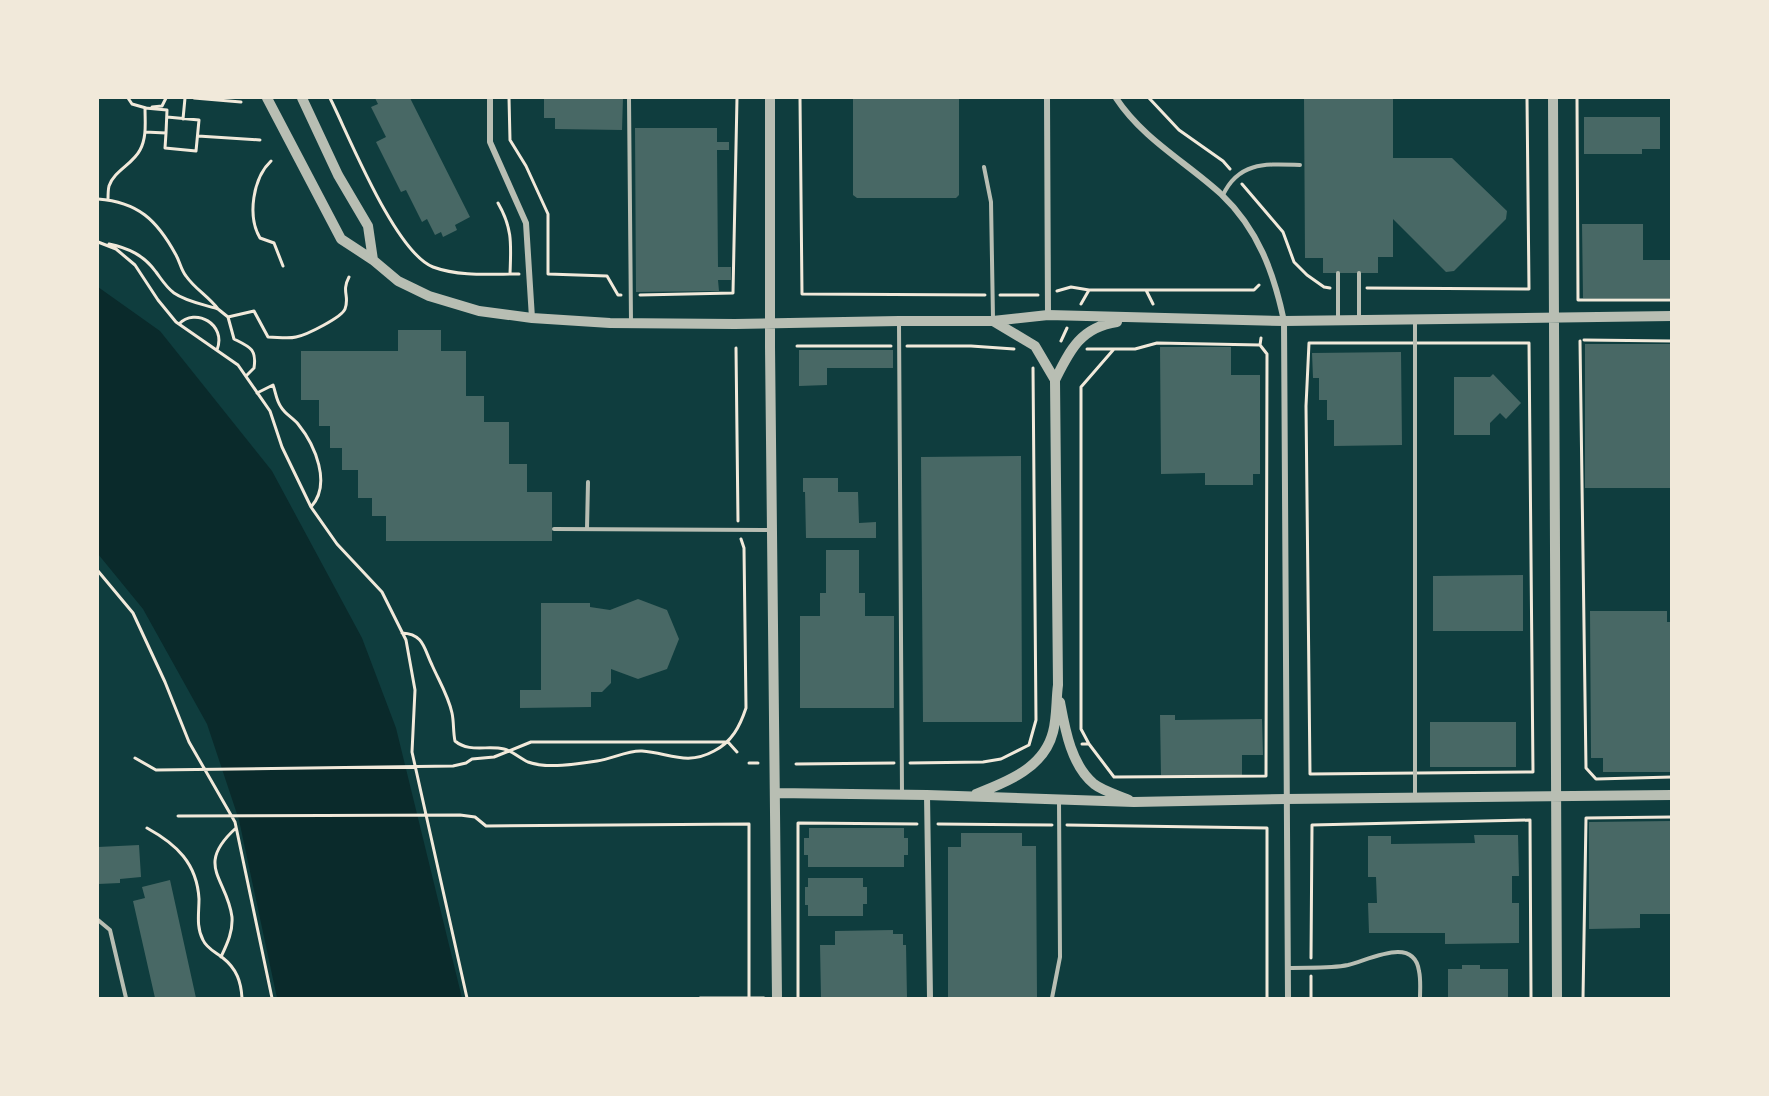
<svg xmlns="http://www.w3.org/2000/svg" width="1769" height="1096" font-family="'Golos Text',sans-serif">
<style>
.water{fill:#0a2a2b}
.building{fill:#486865}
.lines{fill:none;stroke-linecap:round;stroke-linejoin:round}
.path{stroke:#f1e9da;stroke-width:3}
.service{stroke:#b8beb3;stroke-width:4}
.minor{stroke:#b8beb3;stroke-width:6}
.tertiary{stroke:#b8beb3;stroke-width:10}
</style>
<rect width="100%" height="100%" fill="#0f3d3e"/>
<path class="water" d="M 98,287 L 160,331 L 272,471 L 362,638 L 396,728 L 462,998 L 277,998 L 239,820 L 207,724 L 143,609 L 98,554 Z"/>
<path class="building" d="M 375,98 L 410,98 L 470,217 L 455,225 L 457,230 L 443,237 L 441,232 L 435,235 L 427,219 L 422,222 L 406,190 L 401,192 L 376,142 L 386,137 L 371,107 L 378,104 Z
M 544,98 L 623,98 L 622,130 L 555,129 L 555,118 L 544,118 Z
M 853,98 L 959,98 L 959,195 L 956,198 L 857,198 L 853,195 Z
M 1304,98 L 1393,98 L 1393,158 L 1452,158 L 1507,211 L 1506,219 L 1454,271 L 1446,272 L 1393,219 L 1393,257 L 1378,257 L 1378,273 L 1323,273 L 1323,258 L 1305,258 Z
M 1584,117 L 1660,117 L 1660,149 L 1642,149 L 1642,154 L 1584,154 Z
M 635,128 L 717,128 L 717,142 L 729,142 L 729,150 L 717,150 L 718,267 L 731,267 L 731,280 L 718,280 L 719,291 L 636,292 Z
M 1582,224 L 1643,224 L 1643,260 L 1672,260 L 1672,298 L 1583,298 Z
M 398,330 L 441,330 L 441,351 L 466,351 L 466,396 L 484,396 L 484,422 L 509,422 L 509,464 L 527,464 L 527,492 L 552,492 L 552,541 L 386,541 L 386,516 L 372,516 L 372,498 L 358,498 L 358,470 L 342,470 L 342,448 L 330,448 L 330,426 L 319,426 L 319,400 L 301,400 L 301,351 L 398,351 Z
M 1585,344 L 1672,344 L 1672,488 L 1585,488 Z
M 1160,347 L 1231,347 L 1231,375 L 1260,375 L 1260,474 L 1253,474 L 1253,485 L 1205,485 L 1205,473 L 1161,474 Z
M 799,350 L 893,350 L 893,368 L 827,368 L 827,385 L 799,386 Z
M 1401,352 L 1402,445 L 1334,446 L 1334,420 L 1327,420 L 1327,400 L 1319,400 L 1319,378 L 1313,378 L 1312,353 Z
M 1493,374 L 1521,403 L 1506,419 L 1500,413 L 1490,423 L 1490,435 L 1454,435 L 1454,377 L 1490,377 Z
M 1021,456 L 1022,722 L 923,722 L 921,457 Z
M 803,478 L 838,478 L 838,492 L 858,492 L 859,523 L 876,522 L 876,538 L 806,538 L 805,492 L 803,492 Z
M 826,550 L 859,550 L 859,593 L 865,593 L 865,616 L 894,616 L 894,708 L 800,708 L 800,616 L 820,616 L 820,593 L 826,593 Z
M 1523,575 L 1523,631 L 1433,631 L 1433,576 Z
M 638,599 L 667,610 L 679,639 L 667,669 L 638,679 L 611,669 L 611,683 L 602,692 L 591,692 L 591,707 L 520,708 L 520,690 L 541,690 L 541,603 L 590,603 L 590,607 L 610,610 Z
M 1590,611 L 1667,611 L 1667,622 L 1672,622 L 1672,772 L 1603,772 L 1603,758 L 1591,758 Z
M 1160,715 L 1175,715 L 1175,720 L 1262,719 L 1263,755 L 1242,755 L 1242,775 L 1161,775 Z
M 1430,722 L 1516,722 L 1516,767 L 1430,767 Z
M 1672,821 L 1672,914 L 1640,914 L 1640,928 L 1589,929 L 1589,822 Z
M 809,828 L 904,828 L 904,838 L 908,838 L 908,855 L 904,855 L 904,867 L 808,867 L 808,855 L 804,855 L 804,838 L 809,838 Z
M 961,833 L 1022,833 L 1022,846 L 1036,846 L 1037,998 L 948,998 L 948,847 L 961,847 Z
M 1474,835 L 1518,835 L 1519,876 L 1512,876 L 1512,903 L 1519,903 L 1519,943 L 1445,944 L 1445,933 L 1369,933 L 1368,903 L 1377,903 L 1376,877 L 1368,877 L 1368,836 L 1391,836 L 1391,844 L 1475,843 Z
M 139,845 L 141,877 L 120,879 L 120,883 L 98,884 L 98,847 Z
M 808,878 L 863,878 L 863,887 L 867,887 L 867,904 L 863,904 L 863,916 L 808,916 L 808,905 L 805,905 L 805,887 L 808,887 Z
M 170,880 L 196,998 L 155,998 L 133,901 L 145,898 L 142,887 Z
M 893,930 L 893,934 L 903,934 L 903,945 L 906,945 L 907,998 L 821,998 L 820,945 L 835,945 L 835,931 Z
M 1462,965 L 1480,965 L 1480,969 L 1508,969 L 1508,998 L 1448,998 L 1448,969 L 1462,969 Z"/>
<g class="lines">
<path class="path" d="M 128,98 L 132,104 L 146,108
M 194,98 L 241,102
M 330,98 C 349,136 395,252 433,267 C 460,277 491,274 519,274
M 509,98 L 510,140 L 526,166 L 548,214 L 548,274 L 607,276 L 618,295 L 621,295
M 800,98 L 802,294 L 985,295
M 1149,98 L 1179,130 L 1223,161 L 1230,169
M 1577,98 L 1578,300 L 1672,300
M 152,107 L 162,106 L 166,98
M 183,119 L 185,98
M 145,132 L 166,133 L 165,148 L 196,151 L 199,120 L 167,117
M 198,136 L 260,140
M 271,161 C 253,178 247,216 260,238 L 274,243 L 283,266
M 1242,184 L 1283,232 L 1294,262 L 1307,275 L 1324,287 L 1330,288
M 98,199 C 138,202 157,220 176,255 C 180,262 181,270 186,276 C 195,289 208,296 218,309 C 203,304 187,302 174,293 C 166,287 162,280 156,272 C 144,255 128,248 109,244
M 108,200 C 108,196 108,190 109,186 C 114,171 133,164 140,150 C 147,137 145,122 145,108 L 167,110 L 166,133
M 498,203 C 513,229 511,245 510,274
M 98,242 L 116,249 L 135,265 L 158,300 L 176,322 L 238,365 L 270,411 L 282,447 L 311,507 L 337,544 L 382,592 L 406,640 L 415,690 L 412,752 L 467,998
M 1367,288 L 1529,289 L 1527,98
M 1146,290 L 1254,290 L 1259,285
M 1057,291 L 1071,287 L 1089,290
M 640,295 L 733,293 L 737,98
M 1000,295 L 1038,295
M 1081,304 L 1089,290 L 1146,290 L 1153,304
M 218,309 L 228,317 L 254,311 L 268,337 C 277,337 288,339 296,337 C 307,335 342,317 345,309 C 350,296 341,292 349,277
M 228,317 L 234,339 C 250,347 257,349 254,368 L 246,376
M 179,324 C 195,307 227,324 217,350
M 1584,340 L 1672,341
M 1061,341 L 1067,328
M 1580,341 L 1586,768 L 1596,779 L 1672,777
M 1309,343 L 1529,343 L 1533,772 L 1310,774 L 1306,406 Z
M 797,346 L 891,346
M 907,346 L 971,346 L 1014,349
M 736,348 L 738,521
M 1087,349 L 1135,349 L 1157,343 L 1260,345 L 1261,338
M 257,393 L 273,385 C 276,393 276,400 281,407 C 285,414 293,418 298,424 C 315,445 332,484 311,507
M 98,571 L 133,613 L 165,682 L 189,742 L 235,822 L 272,998
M 402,633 C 424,634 424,649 432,665 C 439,681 448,695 452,713 C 454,722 453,732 455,741 C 469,753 488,745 504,749 C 512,751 520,758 528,762 C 546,769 578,764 597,761 C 612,759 628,750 642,751 C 669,753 687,766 714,751 C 732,742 740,726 746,708 L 744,548 L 741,539
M 1082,744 L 1089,744 L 1114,777 L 1266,776 L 1267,354 L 1260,345
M 1089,744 L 1081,729 L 1081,387 L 1114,349
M 135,758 L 156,770 L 453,766 L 466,763 L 472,759 L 494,757 L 531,742 L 728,742 L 737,752
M 749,763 L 758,763
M 910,763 L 983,762 L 1001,759 L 1029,745 L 1036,720 L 1033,368
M 796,764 L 894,763
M 178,816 L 460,815 L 475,817 L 486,826 L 749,824 L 749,998
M 938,824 L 1052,825
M 1067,825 L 1267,828 L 1267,998
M 147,828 C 176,844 197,863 199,899 C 199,913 196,927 203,940 C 207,949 216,952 223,958 C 237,969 241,982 242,998
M 221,957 C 227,944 233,932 232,917 C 227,878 194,866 236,828
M 1311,958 L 1312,825 L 1530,820 L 1531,998
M 700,998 L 764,998
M 798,998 L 798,823 L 917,824
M 1311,998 L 1311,976
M 1583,998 L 1586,818 L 1672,817"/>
<path class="service" d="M 629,98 L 631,322
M 984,167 L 991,202 L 993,318
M 1223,195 C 1239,161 1267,164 1300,165
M 1338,273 L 1338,318
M 1359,273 L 1359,319
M 1415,320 L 1415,796
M 899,324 L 902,793
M 554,529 L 769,530
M 587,529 L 588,482
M 98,920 L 110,930 L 126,998
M 1288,968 C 1307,967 1329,969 1348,965 C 1369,960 1414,935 1419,971 C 1421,980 1420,990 1420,998
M 1052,998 L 1060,957 L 1059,802"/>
<path class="minor" d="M 490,98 L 490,142 L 526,223 L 532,318
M 1047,98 L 1048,315
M 1116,98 C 1143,139 1186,162 1221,194 C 1258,229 1274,273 1284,321 L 1288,998
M 927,795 L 930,998"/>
<path class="tertiary" d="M 267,98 L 341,239 L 373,260 L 398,281 L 429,296 L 479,311 L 532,318 L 610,323 L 735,324 L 899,321 L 993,321 L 1048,315 L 1284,321 L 1672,316
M 302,98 L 338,175 L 368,226 L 373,260
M 770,98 L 770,347 L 777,998
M 1553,98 L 1557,998
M 993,321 L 1035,346 L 1055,380
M 1060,702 C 1065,729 1071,765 1094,784 C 1103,791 1118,795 1129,800
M 775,793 L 927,795 L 1134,802 L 1286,799 L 1672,795
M 976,794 C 1007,782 1044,768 1053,732 C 1057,717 1056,700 1058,685 L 1055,380 C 1070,350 1081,327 1117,322"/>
</g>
<rect width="1769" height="1096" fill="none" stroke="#f1e9da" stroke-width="198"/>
</svg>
